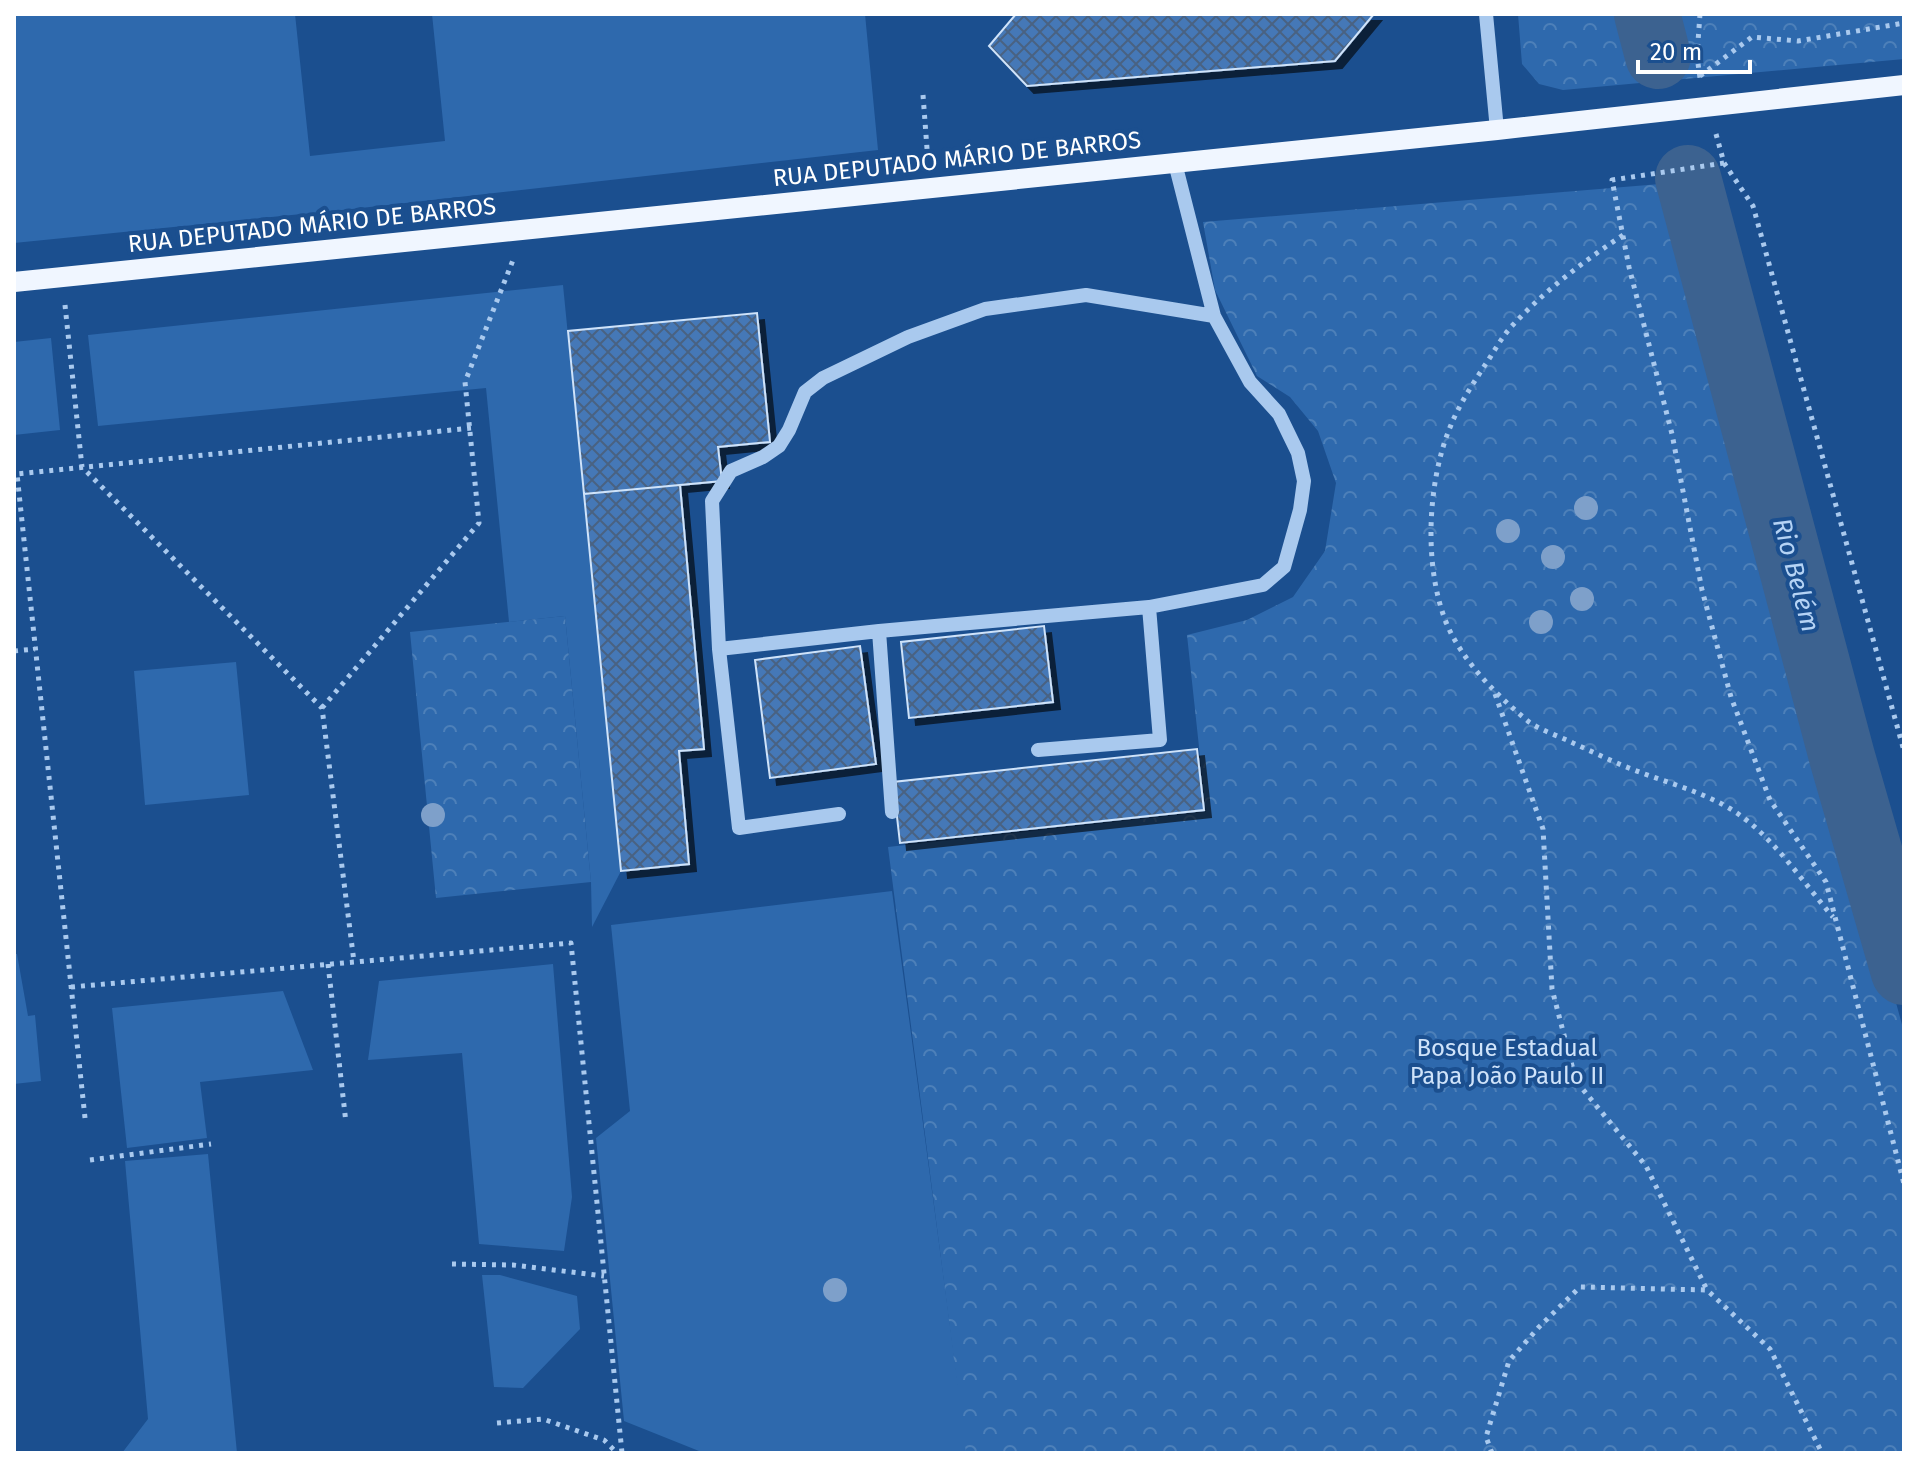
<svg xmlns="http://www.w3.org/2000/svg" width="1918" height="1467" font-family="'Fira Sans',sans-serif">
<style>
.grass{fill:#2e69ad}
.park{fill:url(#park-crowns)}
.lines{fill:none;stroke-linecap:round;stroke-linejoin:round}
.river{stroke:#3c6290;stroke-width:66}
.building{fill:url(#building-cross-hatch);stroke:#cfe3fa;stroke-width:2;filter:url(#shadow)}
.path{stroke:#a9c9ee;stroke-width:5;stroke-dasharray:4 6;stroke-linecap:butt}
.minor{stroke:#a9c9ee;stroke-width:14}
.major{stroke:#f0f6ff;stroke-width:20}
.tree{fill:#7ea0ca}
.labels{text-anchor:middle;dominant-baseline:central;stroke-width:8;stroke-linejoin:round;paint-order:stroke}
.street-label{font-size:24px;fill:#fff;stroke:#1b4f8f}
.park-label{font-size:24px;fill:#cfe3fa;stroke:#1b4f8f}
.water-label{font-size:26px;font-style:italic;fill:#b5d3f5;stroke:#1b4f8f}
</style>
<defs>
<pattern id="park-crowns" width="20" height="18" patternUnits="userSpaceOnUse" patternTransform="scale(2)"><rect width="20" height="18" fill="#2e69ad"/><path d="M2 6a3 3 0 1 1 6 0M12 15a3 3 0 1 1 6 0" fill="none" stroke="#4d80b9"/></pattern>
<pattern id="building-cross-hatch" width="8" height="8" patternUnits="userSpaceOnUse" patternTransform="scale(2)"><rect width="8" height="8" fill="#4478b7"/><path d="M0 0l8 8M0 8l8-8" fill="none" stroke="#486282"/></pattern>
<filter id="shadow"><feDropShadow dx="7" dy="7" stdDeviation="0" flood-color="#0009"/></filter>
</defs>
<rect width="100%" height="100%" fill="#1b4f8f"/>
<path class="grass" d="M 14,14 L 295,14 L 310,156 L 445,141 L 432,14 L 865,14 L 878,150 L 352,209 L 14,243 Z
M 563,285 L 621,871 L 592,927 L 591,882 L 565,616 L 509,622 L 486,388 L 98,426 L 88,335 Z
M 51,338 L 60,430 L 14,435 L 14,342 Z
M 236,662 L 249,795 L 145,805 L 134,671 Z
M 892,891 L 967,1453 L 704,1453 L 624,1421 L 596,1138 L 630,1111 L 611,925 Z
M 14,954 L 17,954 L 28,1016 L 35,1015 L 41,1081 L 14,1084 Z
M 553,964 L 572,1197 L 564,1251 L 479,1244 L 462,1053 L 368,1060 L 379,981 Z
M 283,991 L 313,1070 L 200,1082 L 207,1138 L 127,1148 L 112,1008 Z
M 208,1154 L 237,1453 L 122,1453 L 148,1419 L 125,1161 Z
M 482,1275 L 500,1275 L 577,1296 L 580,1329 L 523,1388 L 494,1387 Z"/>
<path class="park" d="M 1518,14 L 1904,14 L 1904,59 L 1563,90 L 1539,84 L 1522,64 Z
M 1672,183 L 1904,1032 L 1904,1453 L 966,1453 L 888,847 L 1206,812 L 1187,635 L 1247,620 L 1293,597 L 1325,551 L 1336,483 L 1318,431 L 1290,397 L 1257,376 L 1215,290 L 1203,222 Z
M 565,616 L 591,882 L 436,898 L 410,632 Z"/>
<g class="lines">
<path class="river" d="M 1647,14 L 1658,56
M 1688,178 L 1842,757 L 1904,972"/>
</g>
<path class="building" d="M 1016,14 L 1374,14 L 1335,61 L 1027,86 L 989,46 Z
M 757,313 L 770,442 L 718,447 L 722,481 L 584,494 L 568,331 Z
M 680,485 L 704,749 L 679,751 L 689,864 L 621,871 L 584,494 Z
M 1044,626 L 1053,702 L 909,718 L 901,642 Z
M 860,646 L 876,764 L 770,778 L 755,660 Z
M 1197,749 L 1204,810 L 900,843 L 893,782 Z"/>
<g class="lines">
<path class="path" d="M 1700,14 L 1697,56 L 1700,78
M 1700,76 L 1752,37 L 1798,41 L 1904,23
M 923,95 L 928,162
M 1716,134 L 1724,163 L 1753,206 L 1904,751
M 1724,163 L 1612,180 L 1629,267 L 1672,434 L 1702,590 L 1731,697 L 1770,800 L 1826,882 L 1904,1184
M 1623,235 C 1583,262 1544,291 1511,327 C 1502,337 1495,350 1487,362 C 1474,382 1460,403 1451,425 C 1426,483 1422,580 1453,637 C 1472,671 1499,697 1529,722 C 1542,731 1559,736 1573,743 C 1593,752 1613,762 1634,770 C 1665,782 1700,791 1729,808 C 1771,833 1801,880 1833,917
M 65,305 L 82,467 L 322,708 L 354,962
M 14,651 L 35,649
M 1495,694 L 1543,829 L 1552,989 L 1576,1081 L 1646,1166 L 1707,1290
M 322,708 L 479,523 L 465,382 L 513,260
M 328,964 L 346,1123
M 71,987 L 571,943 L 622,1453
M 85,1118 L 17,474 L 471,428
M 90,1160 L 211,1144
M 452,1264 L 513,1265 L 604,1276
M 497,1423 L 543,1419 L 604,1440 L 617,1453
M 1492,1453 L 1486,1437 L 1509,1361 L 1539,1327 L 1580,1287 L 1707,1290 L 1770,1349 L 1822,1453"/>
<path class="minor" d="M 1486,14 L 1497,130
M 879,631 L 1149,607
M 719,649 L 879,631 L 892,812
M 1038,750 L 1160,740 L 1149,607 L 1263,585 L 1284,567 L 1300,510 L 1304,481 L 1298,453 L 1279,414 L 1250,382 L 1214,316 L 1175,163
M 839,814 L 739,828 L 719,649 L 712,501 L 731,471 L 763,457 L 779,446 L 789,430 L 805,392 L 823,378 L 908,337 L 985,309 L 1086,295 L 1214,316"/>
<path class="major" d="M 14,282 L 1497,130 L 1904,85"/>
</g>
<g class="tree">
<circle cx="1586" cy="508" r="12"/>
<circle cx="1508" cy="531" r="12"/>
<circle cx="1553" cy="557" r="12"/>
<circle cx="1582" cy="599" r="12"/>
<circle cx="1541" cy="622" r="12"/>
<circle cx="433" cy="815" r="12"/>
<circle cx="835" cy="1290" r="12"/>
</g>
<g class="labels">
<g class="street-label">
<text transform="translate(957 159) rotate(-6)">RUA DEPUTADO MÁRIO DE BARROS</text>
<text transform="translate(312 225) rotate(-6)">RUA DEPUTADO MÁRIO DE BARROS</text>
</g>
<g class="park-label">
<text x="1507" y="1048">Bosque Estadual<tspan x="1507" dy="28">Papa João Paulo II</tspan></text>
</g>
<g class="water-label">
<text transform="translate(1796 575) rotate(75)">Rio Belém</text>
</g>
</g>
<rect width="1918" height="1467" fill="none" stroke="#ffffff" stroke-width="32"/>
<path d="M1638 60v12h112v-12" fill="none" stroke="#ffffff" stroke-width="4"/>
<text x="1650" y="60" font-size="24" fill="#ffffff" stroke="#1b4f8f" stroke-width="6" paint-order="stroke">20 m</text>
</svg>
